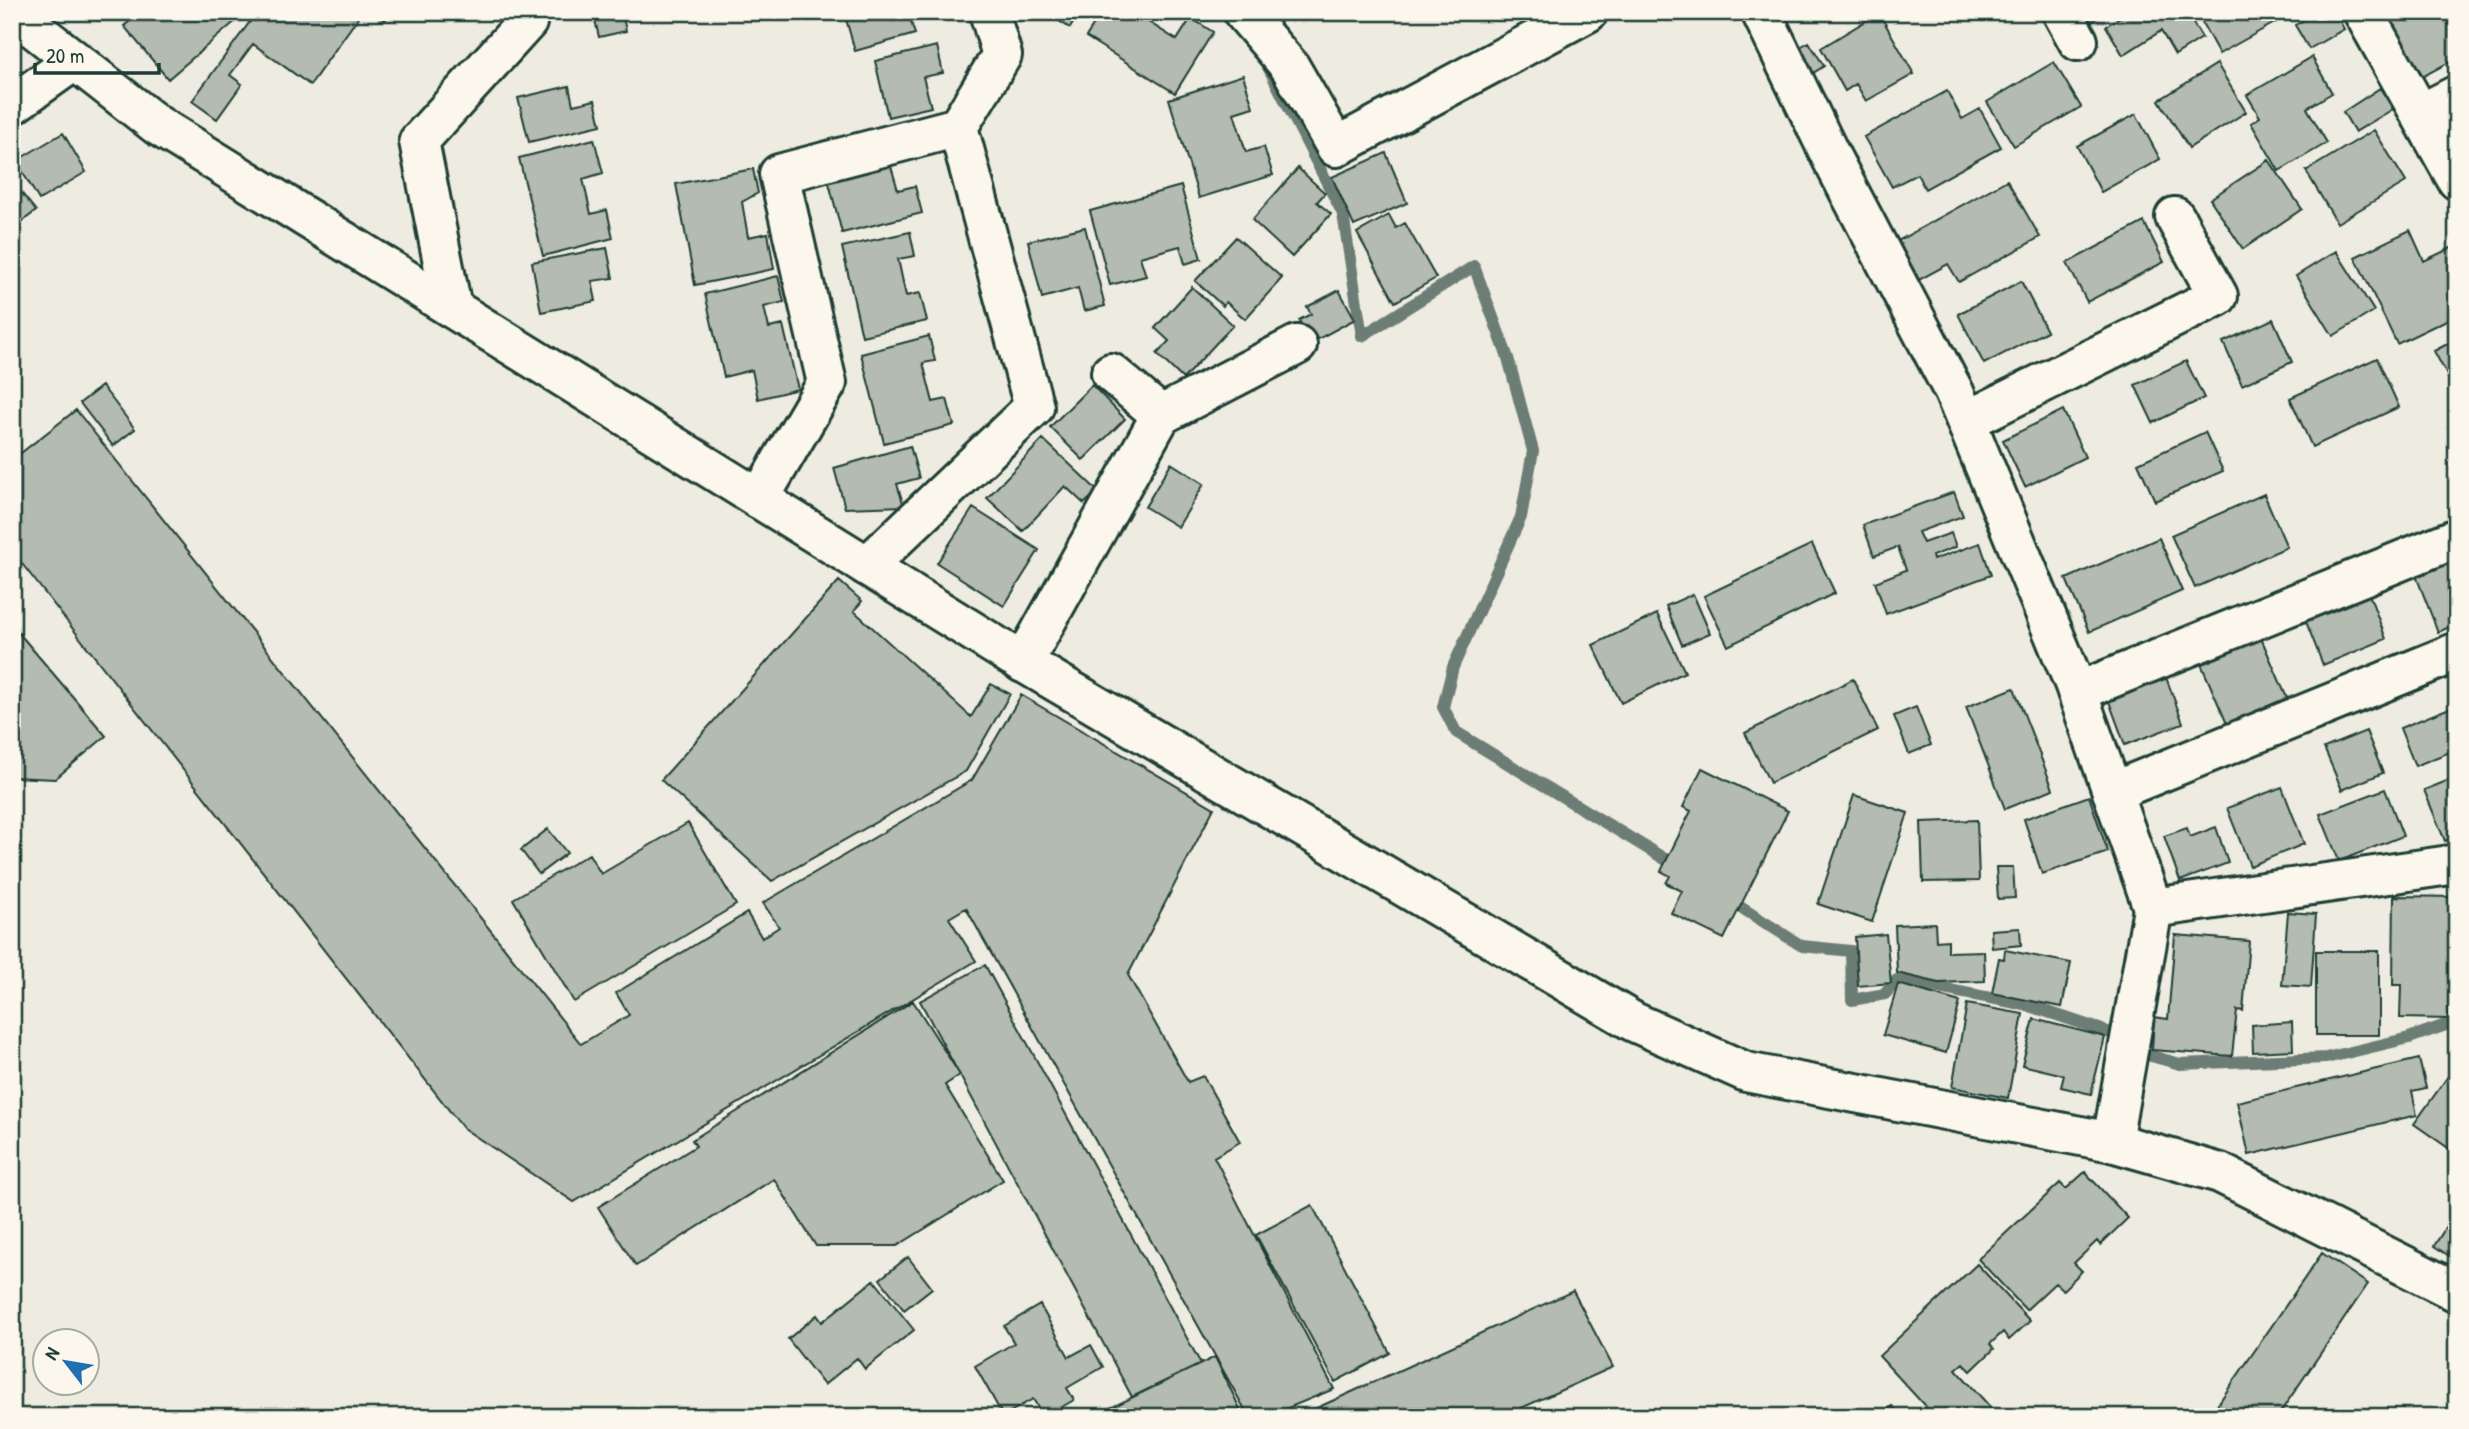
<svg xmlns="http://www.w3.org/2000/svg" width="2469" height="1429" font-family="'Patrick Hand',sans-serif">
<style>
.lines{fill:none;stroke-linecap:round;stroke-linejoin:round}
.stream{stroke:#6c7d74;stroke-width:12}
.building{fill:#b4bbb0;stroke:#1f3d34;stroke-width:2}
.minor-casing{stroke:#1f3d34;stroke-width:44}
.tertiary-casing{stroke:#1f3d34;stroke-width:44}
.minor{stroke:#fbf7ec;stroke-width:38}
.tertiary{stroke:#fbf7ec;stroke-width:38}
</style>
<rect width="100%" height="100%" fill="#eeece1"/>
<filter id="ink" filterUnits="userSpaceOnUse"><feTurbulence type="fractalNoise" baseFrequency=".0143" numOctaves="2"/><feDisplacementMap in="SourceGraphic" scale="14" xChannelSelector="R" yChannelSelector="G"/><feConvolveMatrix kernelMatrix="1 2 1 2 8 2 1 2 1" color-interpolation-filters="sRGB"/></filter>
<g filter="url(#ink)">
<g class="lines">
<path class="stream" d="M 1264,59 L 1343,214 L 1362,336 L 1474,266 L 1508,358 L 1533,451 L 1521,517 L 1453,667 L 1443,707 L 1456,732 L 1678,867
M 1726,898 L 1802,946 L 1851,951 L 1852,1000 L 1885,994 L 1897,980 L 2027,1005 L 2114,1034 L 2144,1054 L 2180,1064 L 2326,1058 L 2409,1038 L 2457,1021"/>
</g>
<path class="building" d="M 141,12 L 232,12 L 238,19 L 168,79 L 124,26 Z
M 257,12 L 362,12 L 310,85 L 253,44 L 230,75 L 242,84 L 217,119 L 192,101 Z
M 374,12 L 391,12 L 385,20 Z
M 556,12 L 584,12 L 558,18 Z
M 593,12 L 622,12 L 626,31 L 599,37 Z
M 844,12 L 889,12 L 892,21 L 909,16 L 915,34 L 855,51 Z
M 1045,12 L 1080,12 L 1070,28 Z
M 1102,12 L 1142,12 L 1139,16 L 1177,40 L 1191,18 L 1213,32 L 1175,93 L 1086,37 Z
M 2085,12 L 2106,12 L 2091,22 Z
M 2128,12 L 2186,12 L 2202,38 L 2175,55 L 2161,31 L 2123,55 L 2106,26 Z
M 2196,12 L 2294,12 L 2219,54 Z
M 2318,12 L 2335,12 L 2344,29 L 2309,49 L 2295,25 Z
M 2385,12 L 2457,12 L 2457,58 L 2422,77 Z
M 1879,13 L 1914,74 L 1866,101 L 1856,84 L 1845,91 L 1821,48 Z
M 1809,42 L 1824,66 L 1807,77 L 1791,52 Z
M 937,46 L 943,73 L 923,77 L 931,107 L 888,117 L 875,61 Z
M 2312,57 L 2332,93 L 2307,108 L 2327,143 L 2279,171 L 2251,123 L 2260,117 L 2247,95 Z
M 2054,62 L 2081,107 L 2014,146 L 1987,102 Z
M 2217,64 L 2246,112 L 2189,148 L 2159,100 Z
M 1243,75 L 1253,107 L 1234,113 L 1246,152 L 1264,147 L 1273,175 L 1199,198 L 1169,99 Z
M 569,86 L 573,105 L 595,100 L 601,125 L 529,142 L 518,98 Z
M 2380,88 L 2393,109 L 2355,132 L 2343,112 Z
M 1947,91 L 1962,119 L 1980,109 L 2001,147 L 1925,189 L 1917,174 L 1892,187 L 1864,137 Z
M 2136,114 L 2160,159 L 2101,192 L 2077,146 Z
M 2374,130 L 2406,182 L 2337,223 L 2306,171 Z
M 63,133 L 86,172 L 39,200 L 16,161 Z
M 594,139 L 603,173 L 583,179 L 591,214 L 607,210 L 613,238 L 543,256 L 519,158 Z
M 1386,153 L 1407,203 L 1354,226 L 1332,177 Z
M 2269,160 L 2302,209 L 2243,249 L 2210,199 Z
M 890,163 L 898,190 L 915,186 L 922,213 L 842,233 L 828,179 Z
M 1298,168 L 1325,193 L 1317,202 L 1331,214 L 1292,257 L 1252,220 Z
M 753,169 L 758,193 L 742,202 L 748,237 L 768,233 L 774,269 L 695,285 L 676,184 Z
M 2007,180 L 2040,237 L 1959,282 L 1948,264 L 1919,280 L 1898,241 Z
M 12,181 L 36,211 L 12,229 Z
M 1181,186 L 1201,259 L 1185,264 L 1180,246 L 1140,257 L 1146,276 L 1110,285 L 1090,211 Z
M 1389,215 L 1396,228 L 1405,223 L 1436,278 L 1395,302 L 1357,233 Z
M 2144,222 L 2164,262 L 2087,302 L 2067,263 Z
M 1085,227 L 1105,306 L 1084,311 L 1078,288 L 1042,298 L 1028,241 Z
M 2410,230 L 2424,261 L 2457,245 L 2457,315 L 2397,344 L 2355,257 Z
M 910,232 L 915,256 L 898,259 L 906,296 L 920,293 L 927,321 L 862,336 L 842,247 Z
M 1236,237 L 1282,278 L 1245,319 L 1226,302 L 1223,306 L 1195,281 Z
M 607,248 L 613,278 L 592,281 L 596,301 L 541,312 L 532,262 Z
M 2336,251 L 2374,311 L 2333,336 L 2296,276 Z
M 778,276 L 784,302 L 764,307 L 769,328 L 783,325 L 798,389 L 758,399 L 752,370 L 724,377 L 705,294 Z
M 2021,281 L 2047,331 L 1984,364 L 1958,314 Z
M 1192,287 L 1233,325 L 1183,379 L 1157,354 L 1169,341 L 1155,328 Z
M 1339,290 L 1355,319 L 1311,343 L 1299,320 L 1311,314 L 1307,307 Z
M 2273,319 L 2292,362 L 2242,385 L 2223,342 Z
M 929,336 L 935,361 L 923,363 L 933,402 L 947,399 L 954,425 L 884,443 L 861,354 Z
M 2457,339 L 2457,394 L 2434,351 Z
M 2377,358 L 2399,407 L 2312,447 L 2290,398 Z
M 2186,361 L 2204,398 L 2153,423 L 2135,385 Z
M 1092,385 L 1125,419 L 1083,460 L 1050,427 Z
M 102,386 L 135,429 L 113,446 L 80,403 Z
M 76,410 L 581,1044 L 629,1015 L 616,993 L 747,913 L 762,938 L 779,927 L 763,903 L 972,780 L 1021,695 L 1214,808 L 1128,975 L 1188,1082 L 1203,1076 L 1240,1142 L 1214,1157 L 1334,1389 L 1266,1417 L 1249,1417 L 966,908 L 949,918 L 976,961 L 574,1202 L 463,1128 L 12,551 L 12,460 Z
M 2063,410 L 2085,457 L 2025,487 L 2003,440 Z
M 2205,432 L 2223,471 L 2155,501 L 2138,463 Z
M 1043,439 L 1098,491 L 1084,504 L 1065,486 L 1023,531 L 987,498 Z
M 910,446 L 919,478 L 897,484 L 904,506 L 845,508 L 834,468 Z
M 1171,463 L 1204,484 L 1178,527 L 1145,507 Z
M 1954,492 L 1963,516 L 1918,532 L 1923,543 L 1951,533 L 1956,547 L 1932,556 L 1933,560 L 1980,543 L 1991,575 L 1886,614 L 1875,582 L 1906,570 L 1898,547 L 1874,556 L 1863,525 Z
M 2264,494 L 2287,547 L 2195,588 L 2171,535 Z
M 973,508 L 1039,550 L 1004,606 L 937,563 Z
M 2159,538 L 2182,591 L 2089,632 L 2066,579 Z
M 1812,544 L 1835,593 L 1728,646 L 1704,596 Z
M 2457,556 L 2457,624 L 2438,632 L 2415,573 Z
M 839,581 L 862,601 L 854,611 L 971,717 L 991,684 L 1010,694 L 966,771 L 772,881 L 661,780 Z
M 1693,594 L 1710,633 L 1682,645 L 1666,606 Z
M 2369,594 L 2386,639 L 2323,665 L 2305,619 Z
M 1657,614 L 1685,672 L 1621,703 L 1593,645 Z
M 12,625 L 106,736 L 55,779 L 12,777 Z
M 2258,631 L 2287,698 L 2227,724 L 2198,657 Z
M 2164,672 L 2183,723 L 2125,745 L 2106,693 Z
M 1853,679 L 1878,730 L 1770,783 L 1745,733 Z
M 2014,688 L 2053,789 L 2005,809 L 1966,707 Z
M 2457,705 L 2457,749 L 2415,766 L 2400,728 Z
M 1916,707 L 1931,745 L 1909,754 L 1894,716 Z
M 2366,731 L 2383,773 L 2342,790 L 2324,748 Z
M 1702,768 L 1788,811 L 1724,939 L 1671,913 L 1682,891 L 1666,883 L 1670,876 L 1661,871 L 1691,811 L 1683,807 Z
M 2457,777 L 2457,836 L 2445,841 L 2424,790 Z
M 2282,787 L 2304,844 L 2250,866 L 2227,808 Z
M 2385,789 L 2403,836 L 2339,861 L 2320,814 Z
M 1854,795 L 1908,813 L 1872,922 L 1818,904 Z
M 2089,796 L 2108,852 L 2042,874 L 2024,819 Z
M 1977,820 L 1979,881 L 1923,882 L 1921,822 Z
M 688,823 L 736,905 L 574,1002 L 513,899 L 589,854 L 601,874 Z
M 2216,827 L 2228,863 L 2180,881 L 2164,836 L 2187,828 L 2190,837 Z
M 548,829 L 567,853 L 539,874 L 521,850 Z
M 1996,867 L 2013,867 L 2015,898 L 1998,899 Z
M 2394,896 L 2457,897 L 2457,979 L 2450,978 L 2449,1019 L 2400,1018 L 2401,985 L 2393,985 Z
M 2288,912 L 2316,914 L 2311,987 L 2282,985 Z
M 1935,923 L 1936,941 L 1948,940 L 1948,952 L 1984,951 L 1985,981 L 1939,983 L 1897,973 L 1895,925 Z
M 2020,928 L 2021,945 L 1992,948 L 1991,930 Z
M 1886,934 L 1891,983 L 1858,986 L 1855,937 Z
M 2175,935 L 2249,941 L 2243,1011 L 2237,1010 L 2232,1056 L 2152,1050 L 2154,1017 L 2168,1019 Z
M 2005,950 L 2071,963 L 2062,1007 L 1992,993 L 1999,958 L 2004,959 Z
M 2316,951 L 2379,951 L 2379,1035 L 2316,1035 Z
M 985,965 L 1201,1364 L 1132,1397 L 920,1001 Z
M 1898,984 L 1960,1002 L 1946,1053 L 1883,1035 Z
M 913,1001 L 960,1075 L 945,1085 L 1003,1180 L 897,1246 L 816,1246 L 774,1179 L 636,1266 L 598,1207 L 696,1146 L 692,1140 Z
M 1967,1004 L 2023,1014 L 2008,1098 L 1952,1087 Z
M 2034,1019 L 2105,1037 L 2091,1094 L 2061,1087 L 2064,1075 L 2022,1065 Z
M 2292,1022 L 2293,1050 L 2253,1052 L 2252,1025 Z
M 2419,1059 L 2426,1088 L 2412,1091 L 2417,1115 L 2249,1155 L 2237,1102 Z
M 2449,1075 L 2457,1078 L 2457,1154 L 2414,1124 Z
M 2085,1172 L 2128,1218 L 2100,1245 L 2097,1241 L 2074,1263 L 2082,1271 L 2063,1290 L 2055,1283 L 2026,1310 L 1978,1259 L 2060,1183 L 2066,1189 Z
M 1312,1205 L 1390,1353 L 1335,1382 L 1256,1235 Z
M 2457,1210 L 2457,1261 L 2434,1246 Z
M 2322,1253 L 2368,1284 L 2277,1417 L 2209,1417 Z
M 908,1257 L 932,1288 L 904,1310 L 880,1279 Z
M 1977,1264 L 2030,1321 L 2009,1340 L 2003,1332 L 1990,1344 L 1994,1349 L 1971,1371 L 1963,1363 L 1956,1369 L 1999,1417 L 1935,1417 L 1879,1356 Z
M 874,1280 L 914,1330 L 865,1369 L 857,1358 L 824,1385 L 788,1339 L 817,1315 L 822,1322 Z
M 1573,1291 L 1613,1367 L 1501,1417 L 1297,1417 Z
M 1040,1305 L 1069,1357 L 1091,1345 L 1103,1367 L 1067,1388 L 1074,1400 L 1044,1417 L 1033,1399 L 1003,1416 L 975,1366 L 1014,1343 L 1004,1326 Z
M 1215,1357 L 1244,1417 L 1092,1417 Z
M 2457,1403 L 2457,1417 L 2448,1417 Z
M 1892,1406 L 1902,1417 L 1880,1417 Z"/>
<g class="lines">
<g class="minor-casing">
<path id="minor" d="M 1243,12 L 1290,67 L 1336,147 L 1588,12
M 1761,12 L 1832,159 L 1954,392 L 2074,683 L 2153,908 L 2112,1142
M 2062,12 L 2078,41
M 2363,12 L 2457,180
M 12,105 L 74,61
M 2420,114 L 2457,95
M 452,308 L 419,141 L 527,22 L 525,12
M 1111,373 L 1161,415
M 1966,421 L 2218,296 L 2175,217
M 759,499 L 827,383 L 779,174 L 958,127
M 867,566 L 1034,407 L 958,127 L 1002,55 L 989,12
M 1023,663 L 1161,415 L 1297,345
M 2077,692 L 2457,538
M 2112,792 L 2457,652
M 2153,908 L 2457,864"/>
</g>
<g class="tertiary-casing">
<path id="tertiary" d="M 13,12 L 157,125 L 1014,657 L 1634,1022 L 1746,1072 L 2112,1142 L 2220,1173 L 2457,1292"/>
</g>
<use href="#minor" class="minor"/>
<use href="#tertiary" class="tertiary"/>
</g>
</g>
<rect width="2469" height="1429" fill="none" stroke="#fbf7ec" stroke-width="42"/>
<rect x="21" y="21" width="2427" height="1387" fill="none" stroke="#1f3d34" stroke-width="2.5" filter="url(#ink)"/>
<g transform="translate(66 1362) rotate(301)"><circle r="33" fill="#fbf7ec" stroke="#a3ada2" stroke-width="2"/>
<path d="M0-5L12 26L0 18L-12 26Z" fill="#1f6fb2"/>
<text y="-10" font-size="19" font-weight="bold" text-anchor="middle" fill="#1f3d34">N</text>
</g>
<path d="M35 63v10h124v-10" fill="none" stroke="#1f3d34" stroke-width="3.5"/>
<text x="46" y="63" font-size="21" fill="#1f3d34" stroke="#fbf7ec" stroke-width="5" paint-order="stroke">20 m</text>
</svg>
